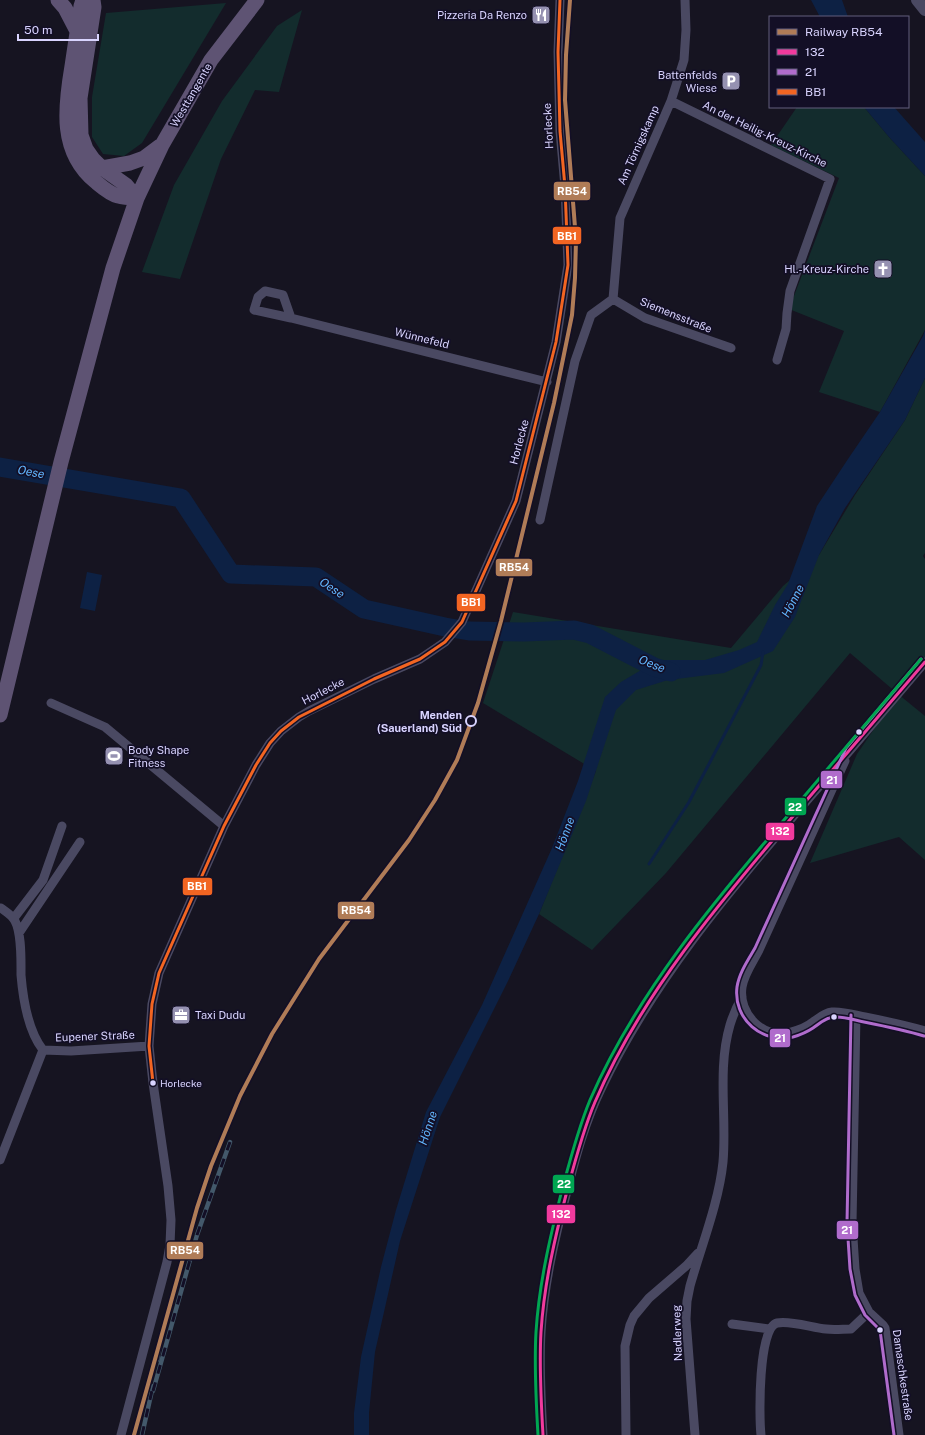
<svg xmlns="http://www.w3.org/2000/svg" width="925" height="1435" font-family="'Public Sans',sans-serif">
<style>
.green{fill:#132c2d}
.water{fill:#0d2144}
.lines{fill:none;stroke-linecap:round;stroke-linejoin:round}
.stream{stroke:#0d2144;stroke-width:3}
.river{stroke:#0d2144;stroke-width:19}
.minor{stroke:#4a4962;stroke-width:9}
.tertiary{stroke:#4a4962;stroke-width:12}
.primary{stroke:#5e5373;stroke-width:15}
.rail-casing{stroke:#43596b;stroke-width:4.5}
.rail{stroke:#130f26;stroke-width:3;stroke-dasharray:9;stroke-linecap:butt}
.bus-1-casing{stroke:#130f26;stroke-width:6}
.bus-2-casing{stroke:#130f26;stroke-width:6}
.bus-3-casing{stroke:#130f26;stroke-width:6}
.bus-4-casing{stroke:#130f26;stroke-width:6}
.bus-1{stroke:#f13a9d;stroke-width:3}
.bus-2{stroke:#b06ccc;stroke-width:3}
.bus-3{stroke:#f26522;stroke-width:3}
.bus-4{stroke:#00a651;stroke-width:3}
.rail-1-casing{stroke:#130f26;stroke-width:7}
.rail-1{stroke:#b07c57;stroke-width:4}
.stop-dot{fill:#130f26;stroke:#d9d4ff;stroke-width:2}
.bus-dot{fill:#d9d4ff;stroke:#130f26;stroke-width:1.5}
.labels{text-anchor:middle;dominant-baseline:central;stroke-width:3.5;stroke-linejoin:round;paint-order:stroke}
.bus-label{font-size:10px;fill:#d9d4ff;stroke:#130f26;text-anchor:start}
.poi-label{font-size:11px;fill:#d9d4ff;stroke:#130f26;text-anchor:end}
.street-label{font-size:11px;fill:#d9d4ff;stroke:#130f26}
.stop-label{font-size:11px;font-weight:bold;fill:#d9d4ff;stroke:#130f26;text-anchor:end}
.water-label{font-size:12px;font-style:italic;fill:#62b6ff;stroke:#130f26}
.line-badge{stroke:#130f26;stroke-width:1.5}
.badge-label{font-size:11px;text-anchor:middle;font-weight:bold;fill:#fff}
</style>
<rect width="100%" height="100%" fill="#161421"/>
<path class="green" d="M 226,3 L 142,143 L 124,156 L 103,154 L 92,137 L 92,97 L 106,13 Z
M 302,10 L 279,92 L 255,90 L 221,159 L 180,279 L 142,272 L 174,185 L 222,101 L 277,26 Z
M 797,107 L 864,107 L 889,137 L 925,176 L 925,330 L 880,412 L 819,392 L 844,331 L 789,309 L 839,178 L 771,145 Z
M 925,378 L 925,553 L 923,556 L 925,559 L 925,662 L 898,694 L 925,716 L 925,860 L 899,837 L 810,863 L 857,754 L 898,694 L 850,653 L 666,873 L 592,950 L 539,914 L 596,771 L 483,703 L 513,612 L 731,648 L 783,586 L 819,555 L 855,495 L 905,420 Z"/>
<path class="water" d="M 811,0 L 842,0 L 848,17 L 820,17 Z
M 864,107 L 894,107 L 925,142 L 925,176 L 889,137 Z
M 925,330 L 925,378 L 905,420 L 845,508 L 819,555 L 795,617 L 773,651 L 724,673 L 668,680 L 636,690 L 616,710 L 586,801 L 539,914 L 508,981 L 440,1117 L 400,1241 L 375,1352 L 369,1413 L 369,1435 L 354,1435 L 354,1413 L 361,1357 L 381,1267 L 396,1210 L 426,1112 L 482,1005 L 552,848 L 578,781 L 605,697 L 621,682 L 658,660 L 705,660 L 739,650 L 757,642 L 775,605 L 788,584 L 817,506 L 848,459 L 880,412 L 923,336 Z
M 87,572 L 102,575 L 95,611 L 80,608 Z"/>
<g class="lines">
<path class="stream" d="M 649,864 L 689,802 L 761,665 L 763,652"/>
<path class="river" d="M 0,467 L 181,498 L 231,574 L 316,577 L 364,609 L 445,627 L 469,631 L 524,632 L 574,630 L 590,634 L 654,667 L 671,672"/>
<path class="minor" d="M 671,101 L 830,179 L 790,291 L 787,313 L 786,329 L 777,360
M 613,299 L 620,218 L 671,101 L 684,60 L 686,30 L 685,0
M 613,299 L 645,318 L 731,348
M 291,318 L 283,295 L 265,291 L 258,297 L 254,310 L 291,318 L 547,382
M 540,520 L 575,361 L 591,315 L 613,299
M 51,703 L 105,727 L 224,826
M 845,761 L 759,950 C 753,962 744,974 742,987 C 738,1014 763,1040 791,1032 C 799,1030 807,1027 813,1022 C 819,1018 824,1013 832,1012 C 842,1011 855,1015 865,1017 C 885,1021 905,1025 925,1031
M 1,908 C 5,911 10,914 13,918 C 22,928 21,961 21,975 C 23,999 28,1031 43,1050 L 71,1051 L 149,1046
M 14,918 L 43,880 L 62,826
M 19,933 L 80,842
M 856,1015 L 852,1223 L 855,1269 L 859,1293 L 869,1312 L 883,1325 L 885,1328 L 899,1435
M 0,1160 L 43,1050
M 732,1324 L 769,1329
M 121,1435 L 167,1262 L 170,1245 L 171,1220 L 168,1186 L 153,1083 L 149,1046 L 152,1004 L 159,973 L 224,826 L 256,765 L 270,743 L 281,731 L 299,717 L 309,711 L 374,679 L 420,659 L 445,642 L 462,622 L 516,501 L 556,342 L 568,265 L 565,187 L 560,131 L 558,52 L 560,0
M 543,1435 C 541,1401 539,1366 541,1332 C 544,1284 555,1237 567,1191 C 576,1156 585,1122 601,1089 C 651,984 727,893 803,805 C 844,758 884,710 925,662
M 626,1435 L 625,1346 L 630,1325 L 634,1316 L 649,1298 L 686,1266 L 698,1253
M 695,1435 L 686,1319 L 687,1301 L 690,1286 C 701,1247 719,1202 723,1162 C 727,1117 717,1069 730,1025 C 733,1015 737,1006 742,997
M 761,1435 C 759,1418 758,1327 777,1323 C 790,1320 813,1328 826,1329 C 834,1330 843,1329 851,1329 L 869,1312"/>
<path class="tertiary" d="M 917,0 L 925,10"/>
<path class="primary" d="M 58,0 L 65,8 L 77,31
M 83,0 L 81,6 C 78,26 75,46 72,66 C 65,107 59,152 96,182 C 102,187 110,194 118,196 C 124,198 131,198 137,198
M 93,0 L 94,7 L 80,98 L 81,135 L 86,149 L 93,159 L 102,168 L 126,185 L 137,198
M 102,168 L 130,163 L 144,158 L 160,146
M 0,715 L 61,462 L 113,268 L 137,198 L 162,145 L 211,60 L 257,0"/>
<g class="rail-casing">
<path id="rail" d="M 157,1360 L 161,1336
M 153,1391 L 197,1235 L 230,1142
M 142,1435 L 153,1386"/>
</g>
<use href="#rail" class="rail"/>
<g class="bus-1-casing">
<path id="bus-1" d="M 543,1435 C 541,1401 539,1366 541,1332 C 544,1284 555,1237 567,1191 C 575,1161 583,1130 595,1102 C 641,995 719,903 794,815 C 838,764 881,713 925,662"/>
</g>
<g class="bus-2-casing">
<path id="bus-2" d="M 921,659 L 846,748 L 755,948 C 748,960 739,973 737,987 C 733,1019 762,1044 793,1037 C 800,1035 807,1032 813,1028 C 819,1024 826,1017 834,1017 C 844,1016 854,1020 864,1022 C 884,1026 904,1030 924,1036
M 851,1015 L 847,1223 L 850,1269 L 855,1295 L 865,1315 L 880,1330 L 894,1435"/>
</g>
<g class="bus-3-casing">
<path id="bus-3" d="M 153,1083 L 149,1046 L 152,1004 L 159,973 L 224,826 L 256,765 L 270,743 L 281,731 L 299,717 L 374,679 L 420,659 L 445,642 L 462,622 L 516,501 L 556,342 L 568,265 L 565,187 L 560,131 L 558,52 L 560,0"/>
</g>
<g class="bus-4-casing">
<path id="bus-4" d="M 538,1435 C 536,1401 534,1366 536,1332 C 539,1284 550,1237 562,1190 C 570,1160 578,1129 590,1100 C 636,994 715,900 790,813 C 834,762 877,710 921,659"/>
</g>
<use href="#bus-1" class="bus-1"/>
<use href="#bus-2" class="bus-2"/>
<use href="#bus-3" class="bus-3"/>
<use href="#bus-4" class="bus-4"/>
<g class="rail-1-casing">
<path id="rail-1" d="M 134,1435 L 197,1208 L 211,1166 L 240,1096 L 272,1034 L 319,959 L 409,840 L 435,800 L 457,760 L 478,703 L 501,621 L 554,403 L 572,315 L 575,278 L 576,240 L 565,100 L 566,55 L 570,0"/>
</g>
<use href="#rail-1" class="rail-1"/>
</g>
<defs>
<g id="restaurant-square" transform="scale(1)"><rect x="-9" y="-9" width="18" height="18" rx="4" fill="#9591b1" stroke="#130f26"/><path d="M-5-6h1v4h1v-4h1v4h1v-4h1v5L-1.5 .5V6h-2V.5L-5-1ZM5-6V6H3V1.5H1.5Q1.5-4 5-6Z" fill="#fff"/></g>
<g id="parking-square" transform="scale(1)"><rect x="-9" y="-9" width="18" height="18" rx="4" fill="#9591b1" stroke="#130f26"/><path d="M-3.5-5.5H1a3.5 3.5 0 0 1 0 7H-1V5.5H-3.5ZM-1-3.4V-.6H.8a1.4 1.4 0 0 0 0-2.8Z" fill="#fff"/></g>
<g id="church-square" transform="scale(1)"><rect x="-9" y="-9" width="18" height="18" rx="4" fill="#9591b1" stroke="#130f26"/><path d="M-1.2-6h2.4v3.5h3.3v2.4h-3.3V6h-2.4V-.1h-3.3v-2.4h3.3Z" fill="#fff"/></g>
<g id="stadium-square" transform="scale(1)"><rect x="-9" y="-9" width="18" height="18" rx="4" fill="#9591b1" stroke="#130f26"/><path d="M0-5a6.5 5 0 1 0 0 10a6.5 5 0 1 0 0-10ZM-3.5-1.8h7v3.6h-7Z" fill="#fff"/></g>
<g id="office-square" transform="scale(1)"><rect x="-9" y="-9" width="18" height="18" rx="4" fill="#9591b1" stroke="#130f26"/><path d="M-6-3h4V-5.5h4V-3h4V5H-6ZM-1-4.5V-3h2v-1.5ZM-6 0V1H6V0Z" fill="#fff"/></g>
</defs>
<g fill-rule="evenodd">
<use href="#restaurant-square" x="541" y="15"/>
<use href="#parking-square" x="731" y="81"/>
<use href="#church-square" x="883" y="269"/>
<use href="#stadium-square" x="114" y="756"/>
<use href="#office-square" x="181" y="1015"/>
</g>
<circle class="stop-dot" cx="471" cy="721" r="5"/>
<g class="bus-dot">
<circle cx="859" cy="732" r="3.5"/>
<circle cx="834" cy="1017" r="3.5"/>
<circle cx="153" cy="1083" r="3.5"/>
<circle cx="880" cy="1330" r="3.5"/>
</g>
<g class="labels">
<g class="bus-label">
<text x="160" y="1083">Horlecke</text>
</g>
<g class="poi-label">
<text x="527" y="15">Pizzeria Da Renzo</text>
<text x="717" y="75">Battenfelds<tspan x="717" dy="13">Wiese</tspan></text>
<text x="869" y="269">Hl.-Kreuz-Kirche</text>
<text x="128" y="750" text-anchor="start">Body Shape<tspan x="128" dy="13">Fitness</tspan></text>
<text x="195" y="1015" text-anchor="start">Taxi Dudu</text>
</g>
<g class="street-label">
<text transform="translate(191 95) rotate(-60)">Westtangente</text>
<text transform="translate(548 126) rotate(-93)">Horlecke</text>
<text transform="translate(765 134) rotate(26)">An der Heilig-Kreuz-Kirche</text>
<text transform="translate(638 145) rotate(-66)">Am Törnigskamp</text>
<text transform="translate(676 315) rotate(22)">Siemensstraße</text>
<text transform="translate(422 338) rotate(14)">Wünnefeld</text>
<text transform="translate(519 442) rotate(-75)">Horlecke</text>
<text transform="translate(323 691) rotate(-27)">Horlecke</text>
<text transform="translate(95 1036) rotate(-2)">Eupener Straße</text>
<text transform="translate(677 1333) rotate(-92)">Nadlerweg</text>
<text transform="translate(903 1375) rotate(82)">Damaschkestraße</text>
</g>
<g class="stop-label">
<text x="462" y="715">Menden<tspan x="462" dy="13">(Sauerland) Süd</tspan></text>
</g>
<g class="water-label">
<text transform="translate(31 472) rotate(10)">Oese</text>
<text transform="translate(332 588) rotate(33)">Oese</text>
<text transform="translate(793 601) rotate(-63)">Hönne</text>
<text transform="translate(652 664) rotate(22)">Oese</text>
<text transform="translate(565 834) rotate(-70)">Hönne</text>
<text transform="translate(428 1128) rotate(-72)">Hönne</text>
</g>
</g>
<g class="line-badge">
<rect x="553" y="181" width="38" height="20" rx="4" fill="#b07c57"/>
<rect x="552" y="226" width="30" height="19" rx="4" fill="#f26522"/>
<rect x="495" y="558" width="38" height="19" rx="4" fill="#b07c57"/>
<rect x="456" y="593" width="30" height="19" rx="4" fill="#f26522"/>
<rect x="820" y="770" width="23" height="19" rx="4" fill="#b06ccc"/>
<rect x="784" y="797" width="23" height="19" rx="4" fill="#00a651"/>
<rect x="765" y="822" width="30" height="19" rx="4" fill="#f13a9d"/>
<rect x="182" y="877" width="31" height="19" rx="4" fill="#f26522"/>
<rect x="337" y="901" width="38" height="19" rx="4" fill="#b07c57"/>
<rect x="769" y="1028" width="22" height="20" rx="4" fill="#b06ccc"/>
<rect x="552" y="1174" width="23" height="20" rx="4" fill="#00a651"/>
<rect x="546" y="1204" width="30" height="20" rx="4" fill="#f13a9d"/>
<rect x="836" y="1220" width="23" height="20" rx="4" fill="#b06ccc"/>
<rect x="166" y="1241" width="38" height="19" rx="4" fill="#b07c57"/>
</g>
<g class="badge-label">
<text x="572" y="195">RB54</text>
<text x="567" y="240">BB1</text>
<text x="514" y="571">RB54</text>
<text x="471" y="606">BB1</text>
<text x="832" y="784">21</text>
<text x="795" y="811">22</text>
<text x="780" y="835">132</text>
<text x="197" y="890">BB1</text>
<text x="356" y="914">RB54</text>
<text x="780" y="1042">21</text>
<text x="564" y="1188">22</text>
<text x="561" y="1218">132</text>
<text x="847" y="1234">21</text>
<text x="185" y="1254">RB54</text>
</g>
<rect x="769" y="16" width="140" height="92" fill="#130f26" stroke="#625e7d"/>
<rect x="777" y="29" width="20" height="6" fill="#b07c57" stroke="#625e7d"/>
<text x="805" y="36" font-size="12" fill="#d9d4ff">Railway RB54</text>
<rect x="777" y="49" width="20" height="6" fill="#f13a9d" stroke="#625e7d"/>
<text x="805" y="56" font-size="12" fill="#d9d4ff">132</text>
<rect x="777" y="69" width="20" height="6" fill="#b06ccc" stroke="#625e7d"/>
<text x="805" y="76" font-size="12" fill="#d9d4ff">21</text>
<rect x="777" y="89" width="20" height="6" fill="#f26522" stroke="#625e7d"/>
<text x="805" y="96" font-size="12" fill="#d9d4ff">BB1</text>
<path d="M18 34v6h80v-6" fill="none" stroke="#d9d4ff" stroke-width="2"/>
<text x="24" y="34" font-size="12" fill="#d9d4ff" stroke="#130f26" stroke-width="3" paint-order="stroke">50 m</text>
</svg>
